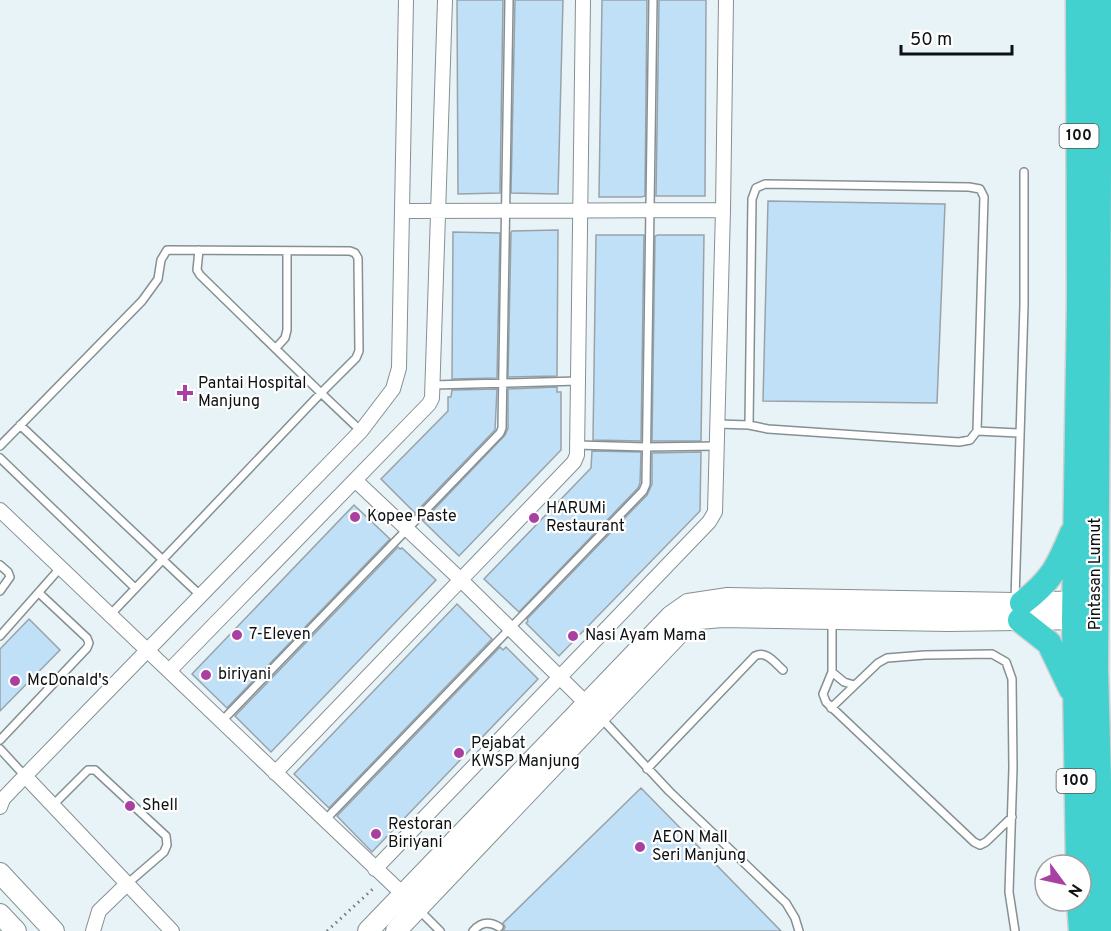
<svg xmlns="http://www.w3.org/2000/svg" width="1111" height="931" font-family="Overpass,sans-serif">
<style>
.building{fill:#c0e0f7;stroke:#99a2a9;stroke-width:1.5}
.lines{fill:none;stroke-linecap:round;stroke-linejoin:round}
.lane-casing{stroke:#859093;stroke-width:10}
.street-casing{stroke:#859093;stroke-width:16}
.secondary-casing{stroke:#859093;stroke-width:22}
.highway-casing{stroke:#cfcfd0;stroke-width:27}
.path{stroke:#70787a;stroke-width:3;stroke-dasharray:1.5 4.5;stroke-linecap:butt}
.lane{stroke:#fff;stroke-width:7}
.street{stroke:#fff;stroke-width:14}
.secondary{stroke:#fff;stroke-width:20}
.highway{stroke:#42d1ce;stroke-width:24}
.poi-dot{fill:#a940a1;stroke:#fefefe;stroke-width:2}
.labels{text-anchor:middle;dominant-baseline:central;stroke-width:4.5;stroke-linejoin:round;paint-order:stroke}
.shield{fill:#fefefe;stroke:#555859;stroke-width:1.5}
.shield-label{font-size:15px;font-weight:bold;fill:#0d1112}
.poi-label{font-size:16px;fill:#0d1112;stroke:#fefefe;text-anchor:start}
.street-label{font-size:16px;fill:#0d1112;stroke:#fefefe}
</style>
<rect width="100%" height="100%" fill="#e7f3f7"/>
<path class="building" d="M 457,0 L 503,0 L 500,193 L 458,194 Z
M 515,0 L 563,0 L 558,194 L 511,193 Z
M 602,0 L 647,0 L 645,196 L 641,197 L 599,197 Z
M 659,0 L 706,0 L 705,196 L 656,196 Z
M 768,201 L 945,204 L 937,403 L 763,401 Z
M 558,230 L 557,376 L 508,377 L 511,233 L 512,231 Z
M 453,232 L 500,233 L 497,378 L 452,379 Z
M 596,235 L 644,235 L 641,441 L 593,440 Z
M 658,235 L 704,235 L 701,441 L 652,441 L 655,236 Z
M 557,387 L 557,392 L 561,392 L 561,450 L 459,556 L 423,521 L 505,435 L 508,428 L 508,389 Z
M 497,389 L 495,430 L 415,513 L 381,479 L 448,411 L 448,397 L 451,397 L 452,390 Z
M 592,451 L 641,452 L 640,483 L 638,488 L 519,612 L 484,579 L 591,468 Z
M 701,452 L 700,511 L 559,656 L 526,623 L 528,621 L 527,619 L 647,495 L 652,484 L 652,453 Z
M 354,505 L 390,539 L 227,708 L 192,674 Z
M 398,547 L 400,549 L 402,548 L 436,580 L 271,752 L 235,716 Z
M 457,604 L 492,639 L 329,808 L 294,774 Z
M 29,619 L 60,650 L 0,711 L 0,649 Z
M 500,647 L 503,650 L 506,647 L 538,679 L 372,852 L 337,816 Z
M 641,788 L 781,931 L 503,931 L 505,927 L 503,923 Z"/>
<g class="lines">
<g class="lane-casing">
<path id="lane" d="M 276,348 L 285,338 L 287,330 L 287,251
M 433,385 L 578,381
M 718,424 L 749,425 L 768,429 L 959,442 L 970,440 L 977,431 L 1020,433
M 20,425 L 200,595
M 749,425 L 752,199 L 756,188 L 765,184 L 969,187 L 980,189 L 984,197 L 977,431
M 577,445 L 646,447 L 718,446
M 0,446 L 142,301 L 158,279 L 161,260 L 167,250 C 228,250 289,251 350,251 L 355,253 L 358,258 L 359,351 L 356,358 L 321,393 L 200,275 L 197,270 L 199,250
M 0,458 L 135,588
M 0,565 L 8,572 L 10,577 L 0,591
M 1015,600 L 1024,305 L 1024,172
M 111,614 L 321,393 L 361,431
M 0,636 L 61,567
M 832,672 L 832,621
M 854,685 L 844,682 L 832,672 L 823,694 L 826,702 L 974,842 L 980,845 L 986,842 L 1012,817
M 831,708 L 878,663 L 887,658 L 925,655 L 992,654 L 1006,662 L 1012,679 L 1013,768 L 1009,892 L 1015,931
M 602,719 L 669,791 L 786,903 L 795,918 L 799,931
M 221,722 L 500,433 L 502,428 L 509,0
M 0,740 L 87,648 L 89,643 L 87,638 L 39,593
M 0,749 L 25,776
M 647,769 L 755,656 C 766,650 775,663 783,670
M 53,805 L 88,770 L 95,770 L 166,836 L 167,845 L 164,852 L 127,884
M 324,821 L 643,491 L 646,484 L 653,0
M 418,909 L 440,931
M 473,931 C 481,922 489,921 499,927"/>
</g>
<g class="street-casing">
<path id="street" d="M 402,211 L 723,210
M 356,481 L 460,579 L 592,709
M 0,510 L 169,671
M 275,773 L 574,462 L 577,455 L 583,0
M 25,776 L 172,931
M 0,807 L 3,799 L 25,776 L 361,431 L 393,389 L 399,368 L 406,0
M 375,869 L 709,522 L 715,512 L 723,210 L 726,0
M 408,899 L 169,671 L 429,404 L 432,398 L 445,0
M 93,931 L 99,911 L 127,884"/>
</g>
<g class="secondary-casing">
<path id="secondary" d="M 0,873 L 54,931
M 0,914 L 16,931
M 368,931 L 671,616 L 688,604 L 728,598 L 1015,603 L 1087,601
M 396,931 L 683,629 L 699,619 L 722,617 L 948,621 L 1088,619"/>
</g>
<g class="highway-casing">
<path id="highway" d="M 1100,0 L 1096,669 L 1103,931
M 1022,603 C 1051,581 1058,567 1072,533
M 1020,620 L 1049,643 L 1071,689
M 1078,865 L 1074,620 L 1079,303 L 1078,0
M 1079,901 L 1081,931"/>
</g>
<path class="path" d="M 327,931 L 375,887"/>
<use href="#lane" class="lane"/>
<use href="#street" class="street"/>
<use href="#secondary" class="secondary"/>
<use href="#highway" class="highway"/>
</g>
<g class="poi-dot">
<path d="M182 384h6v6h6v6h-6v6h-6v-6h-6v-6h6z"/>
<circle cx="355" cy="517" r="6"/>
<circle cx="534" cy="518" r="6"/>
<circle cx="237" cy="635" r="6"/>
<circle cx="573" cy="636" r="6"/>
<circle cx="206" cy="675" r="6"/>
<circle cx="15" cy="681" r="6"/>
<circle cx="459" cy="753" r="6"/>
<circle cx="130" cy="806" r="6"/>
<circle cx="376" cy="834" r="6"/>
<circle cx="640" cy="847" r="6"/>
</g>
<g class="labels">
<g class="shield">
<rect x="1059.5" y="124" width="39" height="24" rx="4.5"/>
<rect x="1056.5" y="769" width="39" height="24" rx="4.5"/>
</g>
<g class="shield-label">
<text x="1079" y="136">100</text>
<text x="1076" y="781">100</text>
</g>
<g class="poi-label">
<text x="198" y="384">Pantai Hospital<tspan x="198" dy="18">Manjung</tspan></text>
<text x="546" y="509">HARUMi<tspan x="546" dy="18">Restaurant</tspan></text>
<text x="367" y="517">Kopee Paste</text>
<text x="249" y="635">7-Eleven</text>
<text x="585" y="636">Nasi Ayam Mama</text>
<text x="218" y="675">biriyani</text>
<text x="27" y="681">McDonald's</text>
<text x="471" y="744">Pejabat<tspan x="471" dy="18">KWSP Manjung</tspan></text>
<text x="142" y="806">Shell</text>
<text x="388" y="825">Restoran<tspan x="388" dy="18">Biriyani</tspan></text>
<text x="652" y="838">AEON Mall<tspan x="652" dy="18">Seri Manjung</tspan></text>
</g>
<g class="street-label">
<text transform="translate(1096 574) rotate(-90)">Pintasan Lumut</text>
</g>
</g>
<g transform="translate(1063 883) rotate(123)"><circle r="28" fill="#fefefe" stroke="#9e9fa0" stroke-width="1.5"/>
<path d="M0-4.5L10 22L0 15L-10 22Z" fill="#a940a1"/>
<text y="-9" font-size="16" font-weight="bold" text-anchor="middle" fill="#0d1112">N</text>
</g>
<path d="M901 45v9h111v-9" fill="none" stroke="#0d1112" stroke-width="3"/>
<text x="910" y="45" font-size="18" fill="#0d1112" stroke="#fefefe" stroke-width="4.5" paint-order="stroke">50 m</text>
</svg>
